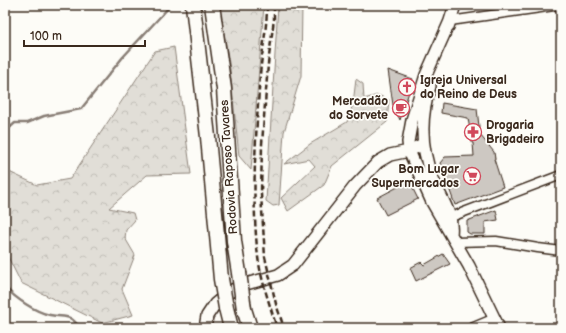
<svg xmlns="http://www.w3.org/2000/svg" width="566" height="333" font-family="'Balsamiq Sans',sans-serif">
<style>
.forest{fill:url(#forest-crowns);stroke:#8e847a}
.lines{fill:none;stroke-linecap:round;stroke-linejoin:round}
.stream{stroke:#887d74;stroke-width:2.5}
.building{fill:#cdc8c2;stroke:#3b2a1e}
.street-casing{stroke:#3b2a1e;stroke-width:11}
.secondary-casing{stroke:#3b2a1e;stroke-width:14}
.highway-casing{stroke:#3b2a1e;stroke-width:17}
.street{stroke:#fdfcf7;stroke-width:8}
.secondary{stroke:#fdfcf7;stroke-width:11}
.highway{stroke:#fdfcf7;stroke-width:14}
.rail{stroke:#3b2a1e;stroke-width:2.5;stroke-dasharray:6 3;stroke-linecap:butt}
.highway-bridge-casing{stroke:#3b2a1e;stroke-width:17;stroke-linecap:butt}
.highway-bridge{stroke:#fdfcf7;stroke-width:14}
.labels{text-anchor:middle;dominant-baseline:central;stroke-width:3.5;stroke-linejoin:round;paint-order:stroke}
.poi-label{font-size:12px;font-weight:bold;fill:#3b2a1e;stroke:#fdfcf7;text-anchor:start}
.street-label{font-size:12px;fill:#3b2a1e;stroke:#fdfcf7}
</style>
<defs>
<pattern id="forest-crowns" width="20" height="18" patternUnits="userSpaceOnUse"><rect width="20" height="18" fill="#e1ded7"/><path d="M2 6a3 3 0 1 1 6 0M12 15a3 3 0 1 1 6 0" fill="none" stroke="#c2bfb8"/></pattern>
</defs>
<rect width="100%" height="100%" fill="#fdfcf7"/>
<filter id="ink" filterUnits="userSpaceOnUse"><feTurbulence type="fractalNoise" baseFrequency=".025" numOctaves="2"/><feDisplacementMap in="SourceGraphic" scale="8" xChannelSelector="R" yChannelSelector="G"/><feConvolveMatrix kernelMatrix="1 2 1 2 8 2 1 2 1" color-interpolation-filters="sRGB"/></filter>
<g filter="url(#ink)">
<path class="forest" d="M 221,5 L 264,5 L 251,170 L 239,156 L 230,69 L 220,9 Z
M 278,5 L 302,5 L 301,76 L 284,132 L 279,205 L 273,206 L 266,201 Z
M 174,47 L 191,174 L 147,175 L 109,208 L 133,213 L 135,220 L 126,230 L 125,238 L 135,255 L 122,289 L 133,315 L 102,323 L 21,283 L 5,251 L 5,170 L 37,185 L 70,179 L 155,51 Z
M 356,79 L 363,84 L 364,99 L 378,95 L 389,100 L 387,122 L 332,166 L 324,185 L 288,211 L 281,198 L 315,166 L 309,159 L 284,164 L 310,144 L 347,122 L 353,104 Z"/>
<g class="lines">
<path class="stream" d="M 5,132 L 15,123 L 27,123 L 44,116 L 81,109 L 123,57 L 171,5
M 5,287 C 15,298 35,312 50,315 C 66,318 69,313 80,328"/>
</g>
<path class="building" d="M 388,70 L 413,79 L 400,120 L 393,105 Z
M 442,103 L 477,109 L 480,135 L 494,152 L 495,159 L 494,159 L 503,187 L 455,205 L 440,163 L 445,157 L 474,156 L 473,143 L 472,143 L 468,118 L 441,113 Z
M 409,181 L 418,199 L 386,215 L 377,198 Z
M 496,210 L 498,220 L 485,222 L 485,234 L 470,234 L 467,232 L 467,221 Z
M 443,254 L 450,264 L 416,281 L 410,268 L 421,262 L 424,265 Z"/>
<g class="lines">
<g class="street-casing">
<path id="street" d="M 450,21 L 561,5
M 451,217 L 561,175
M 455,242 L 496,241 L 538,248 L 561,251
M 471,328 L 495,318 L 497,321"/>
</g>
<g class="secondary-casing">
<path id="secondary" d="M 450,21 L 426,75 L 412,120 L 408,142 L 409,151 L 432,202 L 469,266 L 499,328
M 448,27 L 455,5
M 430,86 C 420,117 420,146 432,177 C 439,196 454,213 451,234
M 205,328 L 207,316 L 215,304 L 227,294 L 239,286 L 278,275 L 293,265 L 355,186 L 378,162 L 390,155 L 409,151 L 423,144"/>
</g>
<g class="highway-casing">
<path id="highway" d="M 193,5 L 208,137 L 221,279
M 212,5 L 224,89 L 234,241 L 239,273
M 226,308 L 231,328
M 244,309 L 250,328"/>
</g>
<use href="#street" class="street"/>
<use href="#secondary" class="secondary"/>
<use href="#highway" class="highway"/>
<path class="rail" d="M 267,5 C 267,28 262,51 260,75 C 256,135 251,197 258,257 C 261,280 270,306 277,328
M 274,5 L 274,19 L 268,64 L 262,144 L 261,194 L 265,257 L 276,304 L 284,328"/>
<g class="highway-bridge-casing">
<path id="highway-bridge" d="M 239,273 L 244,309
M 221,279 L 226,308"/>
</g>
<use href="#highway-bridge" class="highway-bridge"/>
</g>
</g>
<defs>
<g id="church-ring" transform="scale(0.9)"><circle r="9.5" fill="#fdfcf7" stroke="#d1495b" stroke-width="1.5"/><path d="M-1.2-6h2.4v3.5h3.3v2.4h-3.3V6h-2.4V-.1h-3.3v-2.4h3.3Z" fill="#d1495b"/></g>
<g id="cafe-ring" transform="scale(0.9)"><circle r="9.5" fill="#fdfcf7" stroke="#d1495b" stroke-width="1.5"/><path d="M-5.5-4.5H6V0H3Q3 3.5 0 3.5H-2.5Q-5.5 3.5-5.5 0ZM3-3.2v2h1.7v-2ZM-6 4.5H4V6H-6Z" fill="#d1495b"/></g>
<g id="pharmacy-ring" transform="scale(0.9)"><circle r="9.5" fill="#fdfcf7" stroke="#d1495b" stroke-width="1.5"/><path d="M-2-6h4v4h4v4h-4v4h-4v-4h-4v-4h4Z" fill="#d1495b"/></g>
<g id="supermarket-ring" transform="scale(0.9)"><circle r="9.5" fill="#fdfcf7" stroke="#d1495b" stroke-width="1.5"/><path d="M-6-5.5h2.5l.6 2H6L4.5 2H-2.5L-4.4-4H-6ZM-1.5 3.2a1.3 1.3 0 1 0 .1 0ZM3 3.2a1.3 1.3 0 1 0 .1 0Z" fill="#d1495b"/></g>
</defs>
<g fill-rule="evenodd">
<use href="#church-ring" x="407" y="87"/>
<use href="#cafe-ring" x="401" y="108"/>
<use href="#pharmacy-ring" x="473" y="132"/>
<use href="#supermarket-ring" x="472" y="176"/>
</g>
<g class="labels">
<g class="poi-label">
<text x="420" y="80">Igreja Universal<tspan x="420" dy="14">do Reino de Deus</tspan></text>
<text x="388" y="101" text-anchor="end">Mercadão<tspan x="388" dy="14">do Sorvete</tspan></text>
<text x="486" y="125">Drogaria<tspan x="486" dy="14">Brigadeiro</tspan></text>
<text x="459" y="169" text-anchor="end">Bom Lugar<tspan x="459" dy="14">Supermercados</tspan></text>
</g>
<g class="street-label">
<text transform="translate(229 167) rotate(-94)">Rodovia Raposo Tavares</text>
</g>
</g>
<rect width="566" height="333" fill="none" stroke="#fdfcf7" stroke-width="20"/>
<rect x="10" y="10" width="546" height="313" fill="none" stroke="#3b2a1e" stroke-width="1.5" filter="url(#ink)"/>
<path d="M24 40v6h121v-6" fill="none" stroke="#3b2a1e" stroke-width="2"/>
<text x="30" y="40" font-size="12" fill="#3b2a1e" stroke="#fdfcf7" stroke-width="3" paint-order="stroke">100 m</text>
</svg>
